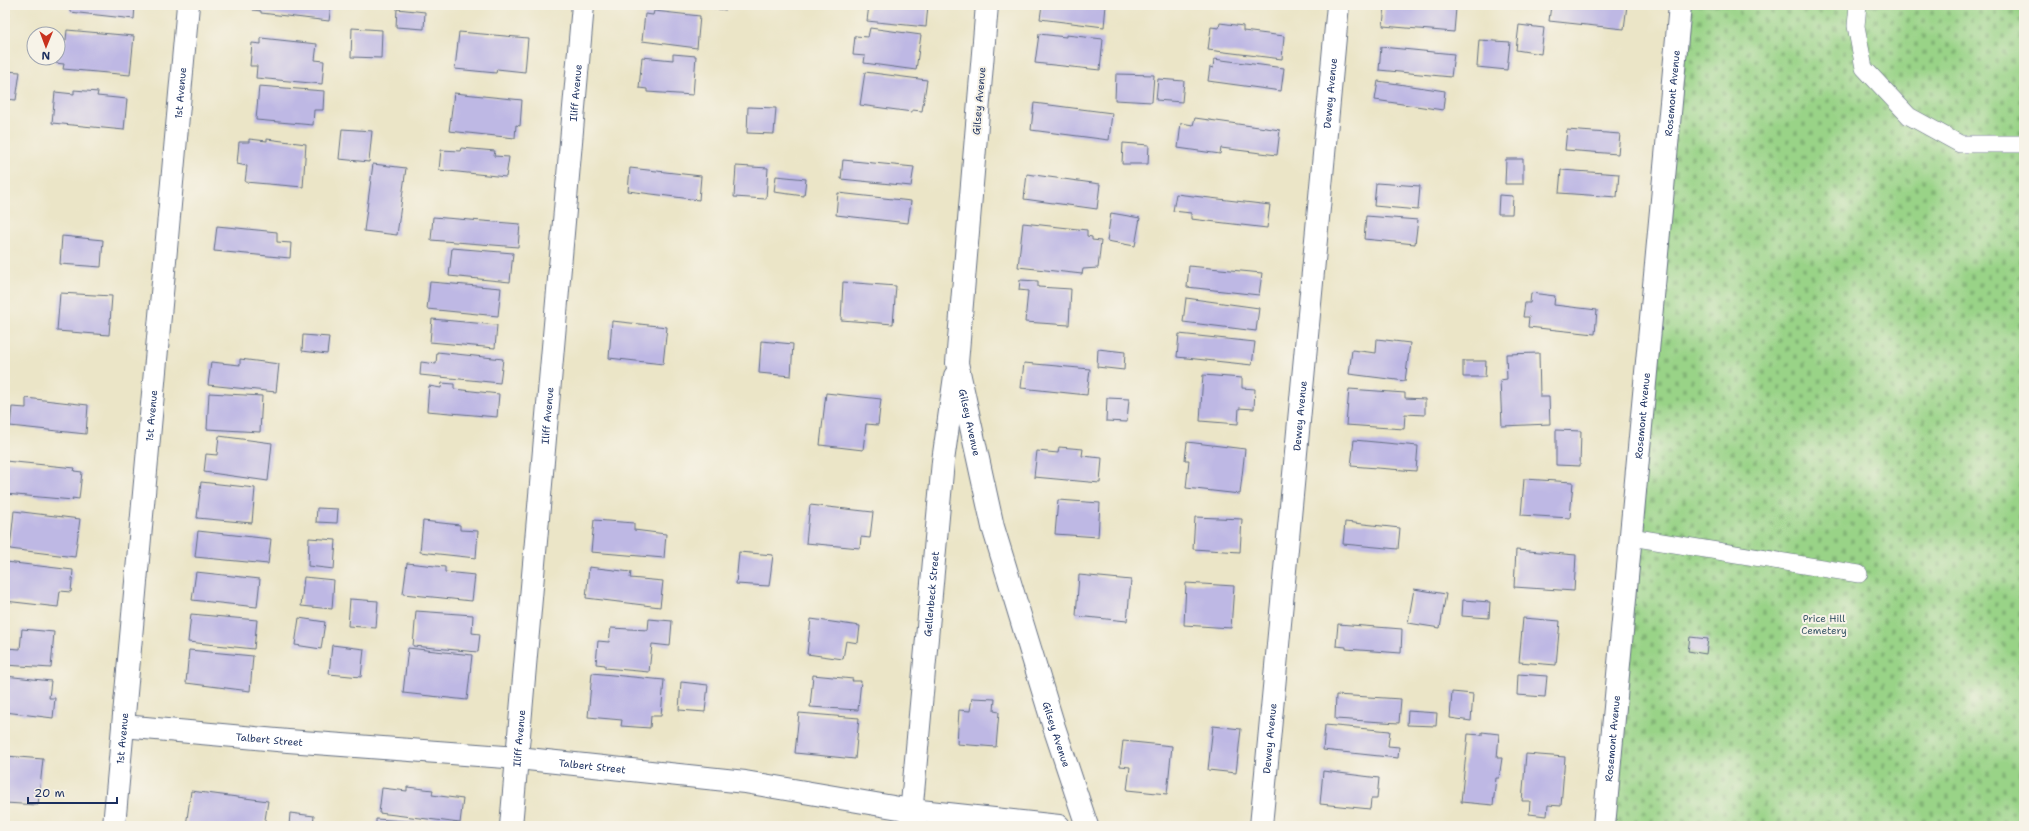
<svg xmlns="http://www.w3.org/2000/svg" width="2029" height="831" font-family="'Shantell Sans',sans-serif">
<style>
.cemetery{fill:url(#cemetery-stones);stroke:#5a8172}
.building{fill:#beb8e4}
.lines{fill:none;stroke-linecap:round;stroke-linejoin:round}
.service-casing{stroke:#646f83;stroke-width:18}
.minor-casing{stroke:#646f83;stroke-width:24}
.service{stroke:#fff;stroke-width:17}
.minor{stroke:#fff;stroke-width:22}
.labels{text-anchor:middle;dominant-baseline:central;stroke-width:4;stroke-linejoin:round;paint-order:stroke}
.street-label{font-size:10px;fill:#1b2f5e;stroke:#f7f3e8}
.park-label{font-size:10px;fill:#3a5868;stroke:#f7f3e8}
</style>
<defs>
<pattern id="cemetery-stones" width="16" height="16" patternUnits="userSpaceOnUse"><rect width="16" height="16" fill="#99d387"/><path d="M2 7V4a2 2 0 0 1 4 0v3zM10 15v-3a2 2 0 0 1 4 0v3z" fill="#83b577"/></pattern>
</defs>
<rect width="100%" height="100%" fill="#f7f3e8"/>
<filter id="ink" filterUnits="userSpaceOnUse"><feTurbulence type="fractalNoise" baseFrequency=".025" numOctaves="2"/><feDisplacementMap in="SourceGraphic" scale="8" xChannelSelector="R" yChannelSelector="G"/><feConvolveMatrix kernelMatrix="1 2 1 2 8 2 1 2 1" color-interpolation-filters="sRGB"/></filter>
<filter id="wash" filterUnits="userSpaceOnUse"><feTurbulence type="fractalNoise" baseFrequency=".012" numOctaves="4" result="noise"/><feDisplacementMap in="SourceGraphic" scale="16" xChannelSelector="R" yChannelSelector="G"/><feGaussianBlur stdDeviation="0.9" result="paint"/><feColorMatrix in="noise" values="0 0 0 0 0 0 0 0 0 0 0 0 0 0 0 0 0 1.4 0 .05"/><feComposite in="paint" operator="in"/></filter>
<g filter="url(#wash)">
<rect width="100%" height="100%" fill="#ebe5c7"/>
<path class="cemetery" d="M 1680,5 L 2024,5 L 2024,826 L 1604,826 Z"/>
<g id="blocks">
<path class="building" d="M 70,5 L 135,5 L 134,19 L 70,12 Z
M 254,5 L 331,5 L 329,21 L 261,13 L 261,11 L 253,10 Z
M 683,5 L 727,5 L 726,10 Z
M 869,5 L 928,5 L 926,27 L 867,21 Z
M 1042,5 L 1106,5 L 1104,27 L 1040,19 Z
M 1385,5 L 1441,5 L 1456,8 L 1454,32 L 1383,26 Z
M 1551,5 L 1627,5 L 1624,29 L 1549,21 Z
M 397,9 L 425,12 L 424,29 L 396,27 Z
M 5,11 L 9,11 L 7,31 L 5,31 Z
M 654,11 L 700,16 L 697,48 L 642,41 L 645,14 L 653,15 Z
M 1220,23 L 1243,26 L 1243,31 L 1284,36 L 1282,59 L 1208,50 L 1211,27 L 1219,28 Z
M 1519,25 L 1544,28 L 1541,54 L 1516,50 Z
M 352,28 L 382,30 L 381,58 L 351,57 Z
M 870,28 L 921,35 L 916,70 L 864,63 L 865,56 L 853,55 L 855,36 L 868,37 Z
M 67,30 L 134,36 L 130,75 L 63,69 L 64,64 L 55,63 L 55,58 L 58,58 L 58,39 L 66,40 Z
M 459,32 L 528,38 L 525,72 L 497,69 L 496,73 L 455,69 Z
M 1039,34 L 1066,37 L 1066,35 L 1103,39 L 1100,70 L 1035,63 Z
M 261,38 L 317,44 L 315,60 L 324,61 L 322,84 L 256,78 L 257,66 L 250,66 L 252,43 L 261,44 Z
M 1479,40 L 1510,42 L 1507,70 L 1477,67 Z
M 1381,47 L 1454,54 L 1451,77 L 1379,70 Z
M 673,54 L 696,56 L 693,95 L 647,92 L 647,89 L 639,88 L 642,57 L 673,60 Z
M 1214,59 L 1284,68 L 1281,91 L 1208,81 L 1210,67 L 1213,68 Z
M 5,71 L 20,72 L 16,100 L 5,99 Z
M 865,72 L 927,80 L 922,111 L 912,110 L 912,112 L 860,105 Z
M 1116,74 L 1154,75 L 1152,102 L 1115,100 Z
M 1158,79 L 1184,81 L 1182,102 L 1156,100 Z
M 1378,81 L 1445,91 L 1443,110 L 1375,100 Z
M 259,86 L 324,91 L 323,110 L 314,110 L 313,125 L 256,120 Z
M 74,90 L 98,92 L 97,96 L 127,99 L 124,130 L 52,123 L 55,92 L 74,94 Z
M 454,93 L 522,100 L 520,126 L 516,125 L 515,138 L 449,131 Z
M 1034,103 L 1112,113 L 1109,140 L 1031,130 Z
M 748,107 L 776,108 L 774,134 L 747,133 Z
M 1195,118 L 1280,130 L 1277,155 L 1221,148 L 1220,154 L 1178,148 L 1181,123 L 1193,125 Z
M 342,129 L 372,131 L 369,162 L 339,159 Z
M 1567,130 L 1620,134 L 1618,154 L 1565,150 Z
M 249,139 L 267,141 L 267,139 L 306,144 L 303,187 L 245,182 L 247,166 L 237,164 L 239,142 L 249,142 Z
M 1123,143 L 1149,145 L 1148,164 L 1122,164 Z
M 461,148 L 495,151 L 494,156 L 509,157 L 506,177 L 439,170 L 441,150 L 460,151 Z
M 1506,159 L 1523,159 L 1523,184 L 1505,184 Z
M 843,160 L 914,167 L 911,186 L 841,179 Z
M 373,164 L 406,168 L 397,235 L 364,231 Z
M 736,166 L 768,168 L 766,199 L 734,197 Z
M 630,168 L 701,176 L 699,200 L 628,191 Z
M 1561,170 L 1619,174 L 1617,197 L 1559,193 Z
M 1027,174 L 1100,184 L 1097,209 L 1024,199 Z
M 776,176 L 806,179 L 804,196 L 774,192 Z
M 1376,183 L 1420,186 L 1418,210 L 1374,206 Z
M 838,193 L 911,201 L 908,223 L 836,215 Z
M 1176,194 L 1270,205 L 1267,228 L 1191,219 L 1191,213 L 1173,211 Z
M 1499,195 L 1513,196 L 1512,214 L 1498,214 Z
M 1111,213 L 1140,218 L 1135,246 L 1107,241 Z
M 1366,216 L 1418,220 L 1415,244 L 1364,239 Z
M 433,217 L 520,224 L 518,247 L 431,240 Z
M 1023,223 L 1087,230 L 1087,236 L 1092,237 L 1092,240 L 1101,241 L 1098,268 L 1083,269 L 1082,274 L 1018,267 Z
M 217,226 L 277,232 L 277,242 L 291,243 L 290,258 L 214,251 Z
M 62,236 L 103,240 L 101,267 L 60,264 Z
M 452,248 L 513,253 L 510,282 L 449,276 Z
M 1189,266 L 1262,273 L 1259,295 L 1187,287 Z
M 1020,280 L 1038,281 L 1038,287 L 1071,289 L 1069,325 L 1025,322 L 1028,291 L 1019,290 Z
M 430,282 L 501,288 L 498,316 L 427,309 Z
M 843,282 L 896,286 L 893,324 L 841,320 Z
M 60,293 L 112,296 L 109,335 L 57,331 Z
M 1531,293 L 1555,296 L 1554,305 L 1597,310 L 1595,334 L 1528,327 L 1529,317 L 1523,317 L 1525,303 L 1530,303 Z
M 1186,298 L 1259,308 L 1256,331 L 1183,322 Z
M 432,319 L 497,325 L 495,348 L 430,342 Z
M 612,321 L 667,327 L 663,364 L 609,358 Z
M 1179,334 L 1255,342 L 1252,365 L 1177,357 Z
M 303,335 L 329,337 L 327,354 L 302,351 Z
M 1377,339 L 1410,343 L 1405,381 L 1349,374 L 1352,350 L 1376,353 Z
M 761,341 L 793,344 L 791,376 L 759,373 Z
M 1098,349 L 1125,352 L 1124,370 L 1097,367 Z
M 437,352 L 503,359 L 500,383 L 420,375 L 421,362 L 436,364 Z
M 1539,353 L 1540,397 L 1549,397 L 1550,424 L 1502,426 L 1500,380 L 1507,379 L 1506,354 Z
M 240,359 L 279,364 L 276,392 L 208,385 L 211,362 L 240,365 Z
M 1463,361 L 1486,361 L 1485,377 L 1463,377 Z
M 1024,363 L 1090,369 L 1087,395 L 1021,388 Z
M 1203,375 L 1242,378 L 1242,388 L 1255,389 L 1254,409 L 1239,408 L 1238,424 L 1200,421 Z
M 442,383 L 454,384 L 454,389 L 499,394 L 497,417 L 427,411 L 429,386 L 441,388 Z
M 1349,389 L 1405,393 L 1405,398 L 1425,399 L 1425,415 L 1405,414 L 1404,429 L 1346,425 Z
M 209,393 L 262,396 L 260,432 L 207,429 Z
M 826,393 L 881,399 L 878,425 L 866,424 L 863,450 L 820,445 Z
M 26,398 L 88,405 L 86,434 L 10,426 L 12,407 L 26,408 Z
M 1107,398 L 1129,399 L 1127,422 L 1106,421 Z
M 1556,430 L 1581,431 L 1580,466 L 1556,465 Z
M 219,436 L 272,443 L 268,481 L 204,472 L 206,454 L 217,455 Z
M 1354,440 L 1418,446 L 1416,471 L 1351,466 Z
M 1187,442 L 1245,449 L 1240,494 L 1186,488 L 1189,460 L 1185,460 Z
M 1059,447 L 1083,449 L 1082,456 L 1102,458 L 1100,483 L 1034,477 L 1037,451 L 1058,453 Z
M 5,461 L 75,468 L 74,471 L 82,472 L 79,499 L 72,498 L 73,500 L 5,494 Z
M 1524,479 L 1573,482 L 1570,518 L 1521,515 Z
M 201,482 L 255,488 L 252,523 L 197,518 Z
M 1058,500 L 1100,503 L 1098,537 L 1055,534 Z
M 810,505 L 873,512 L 870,538 L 861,537 L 860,548 L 806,543 Z
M 317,508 L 338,509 L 337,523 L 316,522 Z
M 14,511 L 80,519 L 75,557 L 10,549 Z
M 1195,517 L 1242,519 L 1240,552 L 1193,549 Z
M 594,520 L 634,523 L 634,530 L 666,534 L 664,558 L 591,552 Z
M 423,521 L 460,525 L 460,530 L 478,531 L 476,558 L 420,552 Z
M 1345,522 L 1400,528 L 1398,549 L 1343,544 Z
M 198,531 L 271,539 L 268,564 L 195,557 Z
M 309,538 L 336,540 L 334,569 L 308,566 Z
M 1516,550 L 1576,555 L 1574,591 L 1514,587 Z
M 739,552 L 773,555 L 769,586 L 736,584 Z
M 6,562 L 73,570 L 71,592 L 60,591 L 58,607 L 5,601 Z
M 407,563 L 445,567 L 445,572 L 475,575 L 472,601 L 403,594 Z
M 589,567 L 631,572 L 630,578 L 663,581 L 660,607 L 586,598 Z
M 196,572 L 260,579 L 257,607 L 192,600 Z
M 1079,575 L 1131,580 L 1127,621 L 1076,616 Z
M 304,577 L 334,580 L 332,609 L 301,606 Z
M 1186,583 L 1234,586 L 1231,628 L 1184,625 Z
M 1414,589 L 1446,594 L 1440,628 L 1408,623 Z
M 350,599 L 378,601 L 376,628 L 348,626 Z
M 1463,600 L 1490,602 L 1489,618 L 1462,616 Z
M 416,611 L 473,615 L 472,633 L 480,634 L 478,652 L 413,646 Z
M 191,614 L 257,620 L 254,649 L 188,642 Z
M 299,618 L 325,622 L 321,649 L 295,645 Z
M 1523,618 L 1560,621 L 1556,665 L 1519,662 Z
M 649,619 L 672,621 L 670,646 L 652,644 L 649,672 L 605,668 L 605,665 L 596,664 L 598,641 L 609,642 L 611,628 L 648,630 Z
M 811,619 L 860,626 L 858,643 L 846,641 L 843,659 L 807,654 Z
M 1338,624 L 1402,629 L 1401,653 L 1346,649 L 1346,647 L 1336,646 Z
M 22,629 L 54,632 L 51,668 L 5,665 L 5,648 L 20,649 Z
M 1690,637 L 1708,639 L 1706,654 L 1688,651 Z
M 332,645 L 364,649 L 361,677 L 329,674 Z
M 408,648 L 472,655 L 467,700 L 403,693 Z
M 189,650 L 253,656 L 250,691 L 186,683 Z
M 592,673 L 664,680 L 661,716 L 651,716 L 650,728 L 621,726 L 622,720 L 588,717 Z
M 1518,674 L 1547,676 L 1545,697 L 1517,695 Z
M 813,675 L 853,679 L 852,681 L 861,681 L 858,710 L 810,707 Z
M 5,676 L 51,681 L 49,698 L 55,698 L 53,718 L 5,712 Z
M 681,682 L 708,685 L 705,712 L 679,710 Z
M 1452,692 L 1473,694 L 1471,721 L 1450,718 Z
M 1336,695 L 1401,699 L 1399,723 L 1335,719 Z
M 972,698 L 995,699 L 994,711 L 999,712 L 996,747 L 957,744 L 959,710 L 970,711 Z
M 1408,711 L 1437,713 L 1436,726 L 1407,725 Z
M 799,713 L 859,718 L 855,759 L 795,753 Z
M 1325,725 L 1390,731 L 1388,746 L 1399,747 L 1398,758 L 1323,750 Z
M 1213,726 L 1241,729 L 1236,773 L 1208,770 Z
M 1482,732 L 1499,734 L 1497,758 L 1502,758 L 1499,778 L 1496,778 L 1493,805 L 1461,802 L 1468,734 L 1482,735 Z
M 1123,741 L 1172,746 L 1167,794 L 1127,790 L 1130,767 L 1120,766 Z
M 1526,754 L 1565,757 L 1561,806 L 1548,805 L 1547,816 L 1529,814 L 1530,801 L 1522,801 Z
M 6,756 L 43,759 L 38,805 L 5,803 Z
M 1323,771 L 1379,778 L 1377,799 L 1371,799 L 1370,809 L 1320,804 Z
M 407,787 L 433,790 L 432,795 L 463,799 L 460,823 L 379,813 L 382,788 L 407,791 Z
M 191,791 L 268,801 L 264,826 L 186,826 Z
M 290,813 L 314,816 L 313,826 L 289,826 Z
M 376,819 L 418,822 L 417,826 L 376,826 Z"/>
</g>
</g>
<g filter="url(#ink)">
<use href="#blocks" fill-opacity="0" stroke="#646f83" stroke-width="1"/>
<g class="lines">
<g class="service-casing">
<path id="service" d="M 1858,5 L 1856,26 L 1864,68 L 1909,116 L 1960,144 L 2024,144
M 1631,537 L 1859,574"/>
</g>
<g class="minor-casing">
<g id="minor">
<path id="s1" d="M 987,5 L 957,363 L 993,527 L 1054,727 L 1087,826"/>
<path id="s2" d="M 123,726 L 288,741 L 518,758 L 745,782 L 911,810 L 1059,826"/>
<path id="s3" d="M 114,826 L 188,5"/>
<path id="s4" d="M 511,826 L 583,5"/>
<path id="s5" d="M 910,826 L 943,461 L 955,376"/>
<path id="s6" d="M 1261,826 L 1338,5"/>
<path id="s7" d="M 1604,826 L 1680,5"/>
</g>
</g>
<use href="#service" class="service"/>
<use href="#minor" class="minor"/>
</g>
</g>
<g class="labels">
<g class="street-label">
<text stroke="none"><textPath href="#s3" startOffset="736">1st Avenue</textPath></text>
<text stroke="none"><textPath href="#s4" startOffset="736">Iliff Avenue</textPath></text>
<text stroke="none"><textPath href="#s6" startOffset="736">Dewey Avenue</textPath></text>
<text stroke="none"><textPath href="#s7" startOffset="736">Rosemont Avenue</textPath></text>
<text transform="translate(979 101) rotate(-85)">Gilsey Avenue</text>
<text stroke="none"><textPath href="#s3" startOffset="412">1st Avenue</textPath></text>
<text stroke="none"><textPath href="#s4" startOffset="412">Iliff Avenue</textPath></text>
<text stroke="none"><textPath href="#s6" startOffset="412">Dewey Avenue</textPath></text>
<text stroke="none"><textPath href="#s7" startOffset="412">Rosemont Avenue</textPath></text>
<text stroke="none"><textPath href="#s1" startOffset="420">Gilsey Avenue</textPath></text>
<text stroke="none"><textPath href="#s5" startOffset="233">Gellenbeck Street</textPath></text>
<text stroke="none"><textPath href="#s1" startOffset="744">Gilsey Avenue</textPath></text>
<text stroke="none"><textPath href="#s3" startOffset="88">1st Avenue</textPath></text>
<text stroke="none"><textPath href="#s4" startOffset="88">Iliff Avenue</textPath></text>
<text stroke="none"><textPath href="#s6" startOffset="88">Dewey Avenue</textPath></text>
<text stroke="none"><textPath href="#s7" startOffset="88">Rosemont Avenue</textPath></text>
<text stroke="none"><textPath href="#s2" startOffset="147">Talbert Street</textPath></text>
<text stroke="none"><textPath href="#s2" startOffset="471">Talbert Street</textPath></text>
</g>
<g class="park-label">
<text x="1824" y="618">Price Hill<tspan x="1824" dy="12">Cemetery</tspan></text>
</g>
</g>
<rect width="2029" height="831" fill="none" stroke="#f7f3e8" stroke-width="20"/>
<g transform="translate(46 46) rotate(181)"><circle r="19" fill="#f7f3e8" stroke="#9fa5b1"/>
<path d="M0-3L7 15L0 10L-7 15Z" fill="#c8321e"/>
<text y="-6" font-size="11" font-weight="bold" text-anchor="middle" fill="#1b2f5e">N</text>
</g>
<path d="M28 797v6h89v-6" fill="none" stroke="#1b2f5e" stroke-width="2"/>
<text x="34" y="797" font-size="12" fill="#1b2f5e" stroke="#f7f3e8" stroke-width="3" paint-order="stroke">20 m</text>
</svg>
